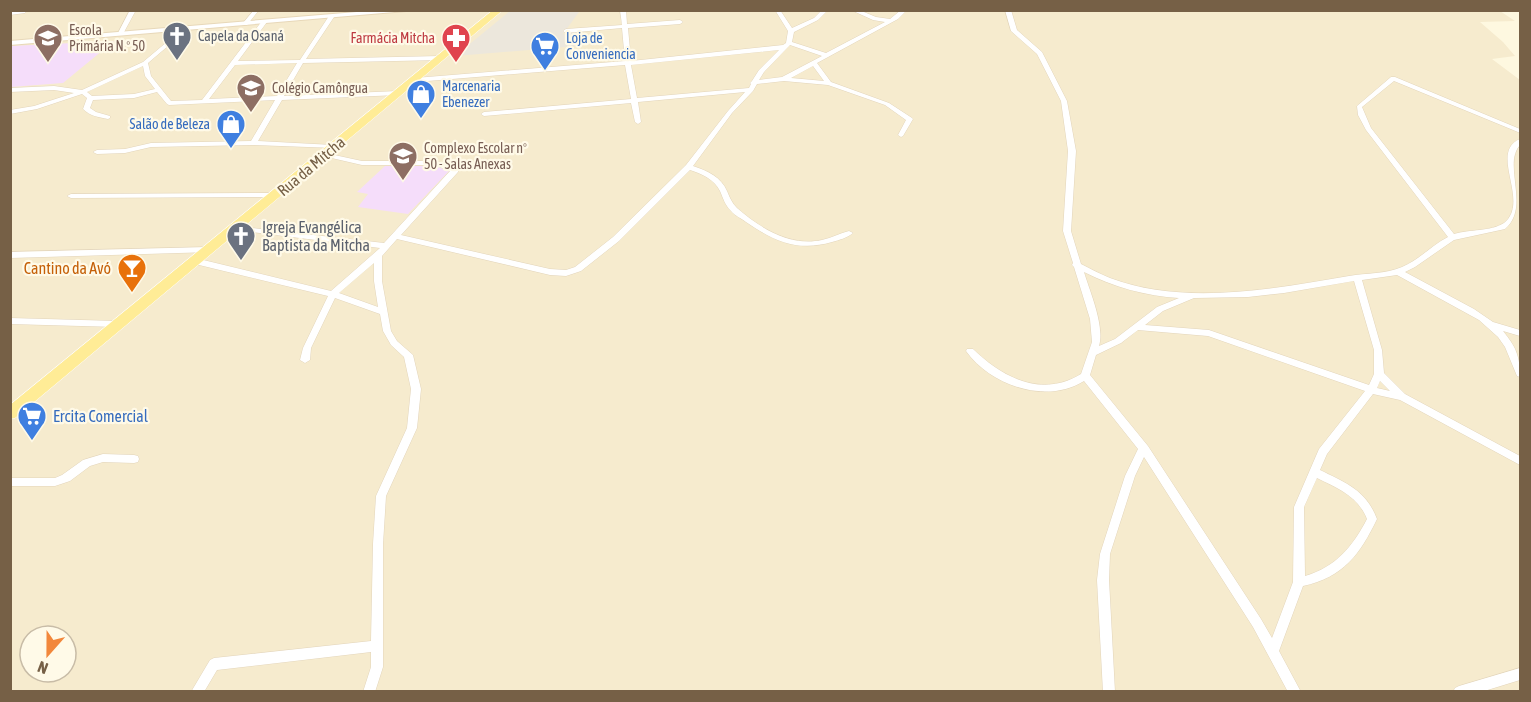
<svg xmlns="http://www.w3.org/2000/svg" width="1531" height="702" font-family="'Asap Condensed',sans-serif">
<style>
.residential{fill:#f6ebce;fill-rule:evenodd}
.industrial{fill:#ece7dc}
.education{fill:#f5ddfa}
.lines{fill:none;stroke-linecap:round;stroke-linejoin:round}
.street-casing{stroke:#e3d5bb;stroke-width:1}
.secondary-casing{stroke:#e8d8b9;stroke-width:2}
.primary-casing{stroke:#fff;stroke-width:1}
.street{fill:#fff;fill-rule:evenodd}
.secondary{fill:#fff;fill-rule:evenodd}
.primary{fill:#ffec96;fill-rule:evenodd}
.labels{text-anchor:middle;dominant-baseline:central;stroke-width:4.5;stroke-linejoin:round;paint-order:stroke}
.far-education-label{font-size:14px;fill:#785e54;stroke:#fffae8;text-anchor:start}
.far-worship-label{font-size:14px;fill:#5b616d;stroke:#fffae8;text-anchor:start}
.far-health-label{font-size:14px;fill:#be3a42;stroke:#fffae8;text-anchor:end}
.far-shop-label{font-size:14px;fill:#366cbe;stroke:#fffae8;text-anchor:start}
.street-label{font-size:16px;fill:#766046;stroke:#fffae8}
.worship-label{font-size:16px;fill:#5b616d;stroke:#fffae8;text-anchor:start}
.food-label{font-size:16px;fill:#c56008;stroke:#fffae8;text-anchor:end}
.shop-label{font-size:16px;fill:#366cbe;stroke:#fffae8;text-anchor:start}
</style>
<rect width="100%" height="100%" fill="#fef8e0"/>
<path class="residential" d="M 10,11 L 1500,11 L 1515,21 L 1480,22 L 1503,42 L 1515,56 L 1492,59 L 1520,80 L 1520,691 L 11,691 ZM 30,636 L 66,636 L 66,672 L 30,672 Z"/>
<path class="industrial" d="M 572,10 L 579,12 L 563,34 L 577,32 L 578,46 L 455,56 L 510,11 Z"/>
<path class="education" d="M 114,41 L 63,83 L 11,87 L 11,46 Z
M 385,166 L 436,166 L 449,171 L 408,214 L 358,207 L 368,194 L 357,192 Z"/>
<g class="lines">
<g class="street-casing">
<path id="street" d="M 27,10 L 25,13 L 10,15 L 10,11 Z
M 130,10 L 136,10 L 123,34 L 119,34 L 118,33 Z
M 254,10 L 259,10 L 247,25 L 243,25 L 243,23 Z
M 620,10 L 626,10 L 627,24 L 680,20 L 683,22 L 680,24 L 628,28 L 631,61 L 783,45 L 786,43 L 788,31 L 775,10 L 780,10 L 792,28 L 814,18 L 822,10 L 828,10 L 818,20 L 794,32 L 792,42 L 826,53 L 885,22 L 873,20 L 851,10 L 859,10 L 876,17 L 890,19 L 901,10 L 907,10 L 898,19 L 817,63 L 831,82 L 889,103 L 912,118 L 913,119 L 903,136 L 901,137 L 898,135 L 906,120 L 885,105 L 828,85 L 784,81 L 757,84 L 753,91 L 732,113 L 693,166 C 708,171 721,177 727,191 C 730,198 732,203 737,208 C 760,228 790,247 822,240 C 832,238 840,233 849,231 L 853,233 C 847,238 839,240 832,242 C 797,252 774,241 746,222 C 741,218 735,216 731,211 C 725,205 723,198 720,191 C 714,179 702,174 690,170 L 619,241 L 581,271 L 566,276 L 550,275 L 397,239 L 382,256 L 382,281 L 391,331 L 397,341 L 413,355 L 421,389 L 417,428 L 386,496 L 383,544 L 383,667 L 375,692 L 363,692 L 371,667 L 371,652 L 217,670 L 204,692 L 191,692 L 210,660 L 214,658 L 371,641 L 373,544 L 376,496 L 407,428 L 411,389 L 404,357 L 391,345 L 383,331 L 380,314 L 335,298 L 311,348 L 310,360 L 305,363 L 300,360 L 303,348 L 328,296 L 195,264 L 191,261 L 192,259 L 195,258 L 331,291 L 380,248 L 235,230 L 231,228 L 235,226 L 384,243 L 450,171 L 435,165 L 362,165 L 323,156 L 323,154 L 325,153 L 362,161 L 436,161 L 458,168 L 458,172 L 401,235 L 550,269 L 566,270 L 575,267 L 613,237 L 686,165 L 728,111 L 745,92 L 638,102 L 641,122 L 638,124 L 635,122 L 631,103 L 484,116 L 481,114 L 484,112 L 631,99 L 625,65 L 415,82 L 412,80 L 415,78 L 625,61 L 622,28 L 566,33 L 563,31 L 566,29 L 622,25 ZM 790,45 L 822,56 L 782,77 L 759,80 L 764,72 ZM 779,50 L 759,70 L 752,81 L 750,83 L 751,84 L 749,88 L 637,98 L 631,65 ZM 813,66 L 824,81 L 791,78 ZM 374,263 L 374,281 L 378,307 L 339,293 Z
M 1005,10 L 1011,10 L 1017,30 L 1042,52 L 1067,101 L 1076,151 L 1071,231 L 1081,264 C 1091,269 1100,274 1110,278 C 1184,306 1273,289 1349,276 C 1366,273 1386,274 1402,267 C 1419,260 1432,245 1448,237 L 1366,130 L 1358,115 L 1357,106 L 1391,77 L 1395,77 L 1520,129 L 1520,133 L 1518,132 L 1394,81 L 1362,107 L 1371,128 L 1454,234 C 1470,229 1490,232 1504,223 C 1531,202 1488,152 1520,139 L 1520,145 C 1502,165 1531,207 1505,229 L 1454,240 L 1415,267 L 1405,272 L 1474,309 L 1493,322 L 1520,330 L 1520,336 L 1503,331 C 1516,347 1520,356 1520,377 L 1517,376 L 1505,347 L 1498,337 L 1479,320 L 1397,275 L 1362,280 L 1382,350 L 1384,373 L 1405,394 L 1520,456 L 1520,465 L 1400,400 L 1373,394 L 1327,454 L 1320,470 C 1346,483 1366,490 1377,519 C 1360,554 1344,577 1303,586 L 1279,651 L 1301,692 L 1288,692 L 1253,627 L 1144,457 L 1135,476 L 1110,554 L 1109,580 L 1115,692 L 1103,692 L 1097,580 L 1100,554 L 1125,476 L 1138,449 L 1084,381 C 1046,405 990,385 966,351 L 967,349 L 973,349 C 1003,378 1042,398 1081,374 L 1092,342 L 1090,319 L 1074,267 L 1072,265 L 1073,263 L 1063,231 L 1068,151 L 1061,101 L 1037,54 L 1011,31 ZM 1084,272 C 1113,287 1146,296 1179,298 L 1157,307 L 1115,339 L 1099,346 C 1105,326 1090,292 1084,272 ZM 1354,281 L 1374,350 L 1374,374 L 1369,385 L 1209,330 L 1145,325 L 1163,311 L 1194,298 L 1248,297 L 1284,293 ZM 1138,330 L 1208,336 L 1365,391 L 1319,449 L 1294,507 L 1293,582 L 1272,638 L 1261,619 L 1148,446 L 1090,375 L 1096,355 L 1121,343 ZM 1380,381 L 1390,391 L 1377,388 ZM 1317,478 C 1337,488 1358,496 1367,519 C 1353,546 1336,567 1305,576 L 1304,507 Z
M 331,15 L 334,17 L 306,59 L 441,56 L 444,58 L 441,60 L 303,63 L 284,96 L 398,91 L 401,93 L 398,95 L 282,100 L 258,141 L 333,145 L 335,146 L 335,148 L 253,145 L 151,147 L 125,153 L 97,154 L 93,152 L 97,150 L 125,149 L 151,143 L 251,141 L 275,100 L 169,105 L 167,104 L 157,92 L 134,98 L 93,100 L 90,108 L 96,112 L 110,116 L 110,118 L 108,119 C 98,117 90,116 83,109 L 87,98 L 82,94 L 37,109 L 10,114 L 10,110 L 34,106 L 74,93 L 54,90 L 10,92 L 10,88 L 54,86 L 82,90 L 143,62 L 186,26 L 189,28 L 188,29 L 148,63 L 151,76 L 171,101 L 202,100 L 262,21 L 267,22 L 238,61 L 300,60 L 329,16 ZM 297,63 L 277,96 L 209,99 L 235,65 ZM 143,66 L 145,76 L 155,89 L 134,94 L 92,96 L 87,92 Z
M 277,193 L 281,195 L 280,197 L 71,198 L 67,196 L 71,194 Z
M 209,247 L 212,248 L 213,250 L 212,252 L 10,258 L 10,252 Z
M 10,318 L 117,321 L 121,324 L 117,327 L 10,324 Z
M 103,454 L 134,455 L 138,456 L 139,459 L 138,462 L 134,463 L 103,462 L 90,466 L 70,481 L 55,486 L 10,486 L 10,478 L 55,478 L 62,475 L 83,460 Z
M 1520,668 L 1520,680 L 1481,692 L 1453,692 L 1455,688 L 1459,686 Z"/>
</g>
<g class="secondary-casing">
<path id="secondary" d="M 381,10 L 418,10 L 10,45 L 10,41 Z"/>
</g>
<g class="primary-casing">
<path id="primary" d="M 493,10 L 503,10 L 15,418 L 10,419 L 10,405 Z"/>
</g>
<use href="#street" class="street"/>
<use href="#secondary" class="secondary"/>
<use href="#primary" class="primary"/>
</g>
<defs>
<g id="church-pin" transform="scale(1.5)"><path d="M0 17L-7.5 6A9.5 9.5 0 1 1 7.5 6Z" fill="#6b7280" stroke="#fffae8"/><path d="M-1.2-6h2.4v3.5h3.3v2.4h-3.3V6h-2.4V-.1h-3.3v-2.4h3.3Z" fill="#fff"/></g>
<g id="school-pin" transform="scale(1.5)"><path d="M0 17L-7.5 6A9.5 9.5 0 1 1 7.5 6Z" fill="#8d6e63" stroke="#fffae8"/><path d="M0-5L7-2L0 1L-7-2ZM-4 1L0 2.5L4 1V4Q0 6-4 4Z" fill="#fff"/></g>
<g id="pharmacy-pin" transform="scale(1.5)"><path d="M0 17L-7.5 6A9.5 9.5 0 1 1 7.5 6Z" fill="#e0444e" stroke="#fffae8"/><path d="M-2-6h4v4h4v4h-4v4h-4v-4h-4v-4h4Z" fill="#fff"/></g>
<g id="supermarket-pin" transform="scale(1.5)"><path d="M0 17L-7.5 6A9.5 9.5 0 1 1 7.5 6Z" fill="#3f7fe0" stroke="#fffae8"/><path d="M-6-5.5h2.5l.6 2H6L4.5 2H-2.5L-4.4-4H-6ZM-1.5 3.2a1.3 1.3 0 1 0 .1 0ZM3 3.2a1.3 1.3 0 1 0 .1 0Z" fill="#fff"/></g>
<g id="shop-pin" transform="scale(1.5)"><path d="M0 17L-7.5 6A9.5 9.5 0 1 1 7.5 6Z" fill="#3f7fe0" stroke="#fffae8"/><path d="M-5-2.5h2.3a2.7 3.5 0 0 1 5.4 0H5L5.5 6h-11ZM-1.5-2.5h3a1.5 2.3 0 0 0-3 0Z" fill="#fff"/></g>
<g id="bar-pin" transform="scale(1.5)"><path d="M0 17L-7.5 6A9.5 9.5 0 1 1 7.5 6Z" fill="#e8710a" stroke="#fffae8"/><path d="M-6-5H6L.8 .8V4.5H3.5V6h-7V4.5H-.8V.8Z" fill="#fff"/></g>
</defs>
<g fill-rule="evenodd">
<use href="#church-pin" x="177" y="36"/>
<use href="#school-pin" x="48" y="38"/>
<use href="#pharmacy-pin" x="456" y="38"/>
<use href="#supermarket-pin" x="545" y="46"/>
<use href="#school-pin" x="251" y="88"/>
<use href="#shop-pin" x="421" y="94"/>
<use href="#shop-pin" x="231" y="124"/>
<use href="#school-pin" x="403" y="156"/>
<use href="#church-pin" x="241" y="236"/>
<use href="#bar-pin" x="132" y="268"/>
<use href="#supermarket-pin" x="32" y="416"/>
</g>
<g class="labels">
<g class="far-education-label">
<text x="69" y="30">Escola<tspan x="69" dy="16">Primária N.º 50</tspan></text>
<text x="272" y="88">Colégio Camôngua</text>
<text x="424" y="148">Complexo Escolar nº<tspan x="424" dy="16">50 - Salas Anexas</tspan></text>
</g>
<g class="far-worship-label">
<text x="198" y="36">Capela da Osaná</text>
</g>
<g class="far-health-label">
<text x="435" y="38">Farmácia Mitcha</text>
</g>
<g class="far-shop-label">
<text x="566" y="38">Loja de<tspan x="566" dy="16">Conveniencia</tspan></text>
<text x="442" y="86">Marcenaria<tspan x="442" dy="16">Ebenezer</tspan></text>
<text x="210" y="124" text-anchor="end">Salão de Beleza</text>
</g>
<g class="street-label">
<text transform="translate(311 166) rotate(-40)">Rua da Mitcha</text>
</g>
<g class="worship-label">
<text x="262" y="227">Igreja Evangélica<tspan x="262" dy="18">Baptista da Mitcha</tspan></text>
</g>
<g class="food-label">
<text x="111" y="268">Cantino da Avó</text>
</g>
<g class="shop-label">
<text x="53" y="416">Ercita Comercial</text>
</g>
</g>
<rect width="1531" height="702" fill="none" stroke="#766046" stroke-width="24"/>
<g transform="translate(48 654) rotate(201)"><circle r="28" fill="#fffae8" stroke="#c8bca7" stroke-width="1.5"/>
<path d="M0-4.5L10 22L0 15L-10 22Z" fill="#f2873b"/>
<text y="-9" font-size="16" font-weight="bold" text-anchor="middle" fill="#766046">N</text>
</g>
</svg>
